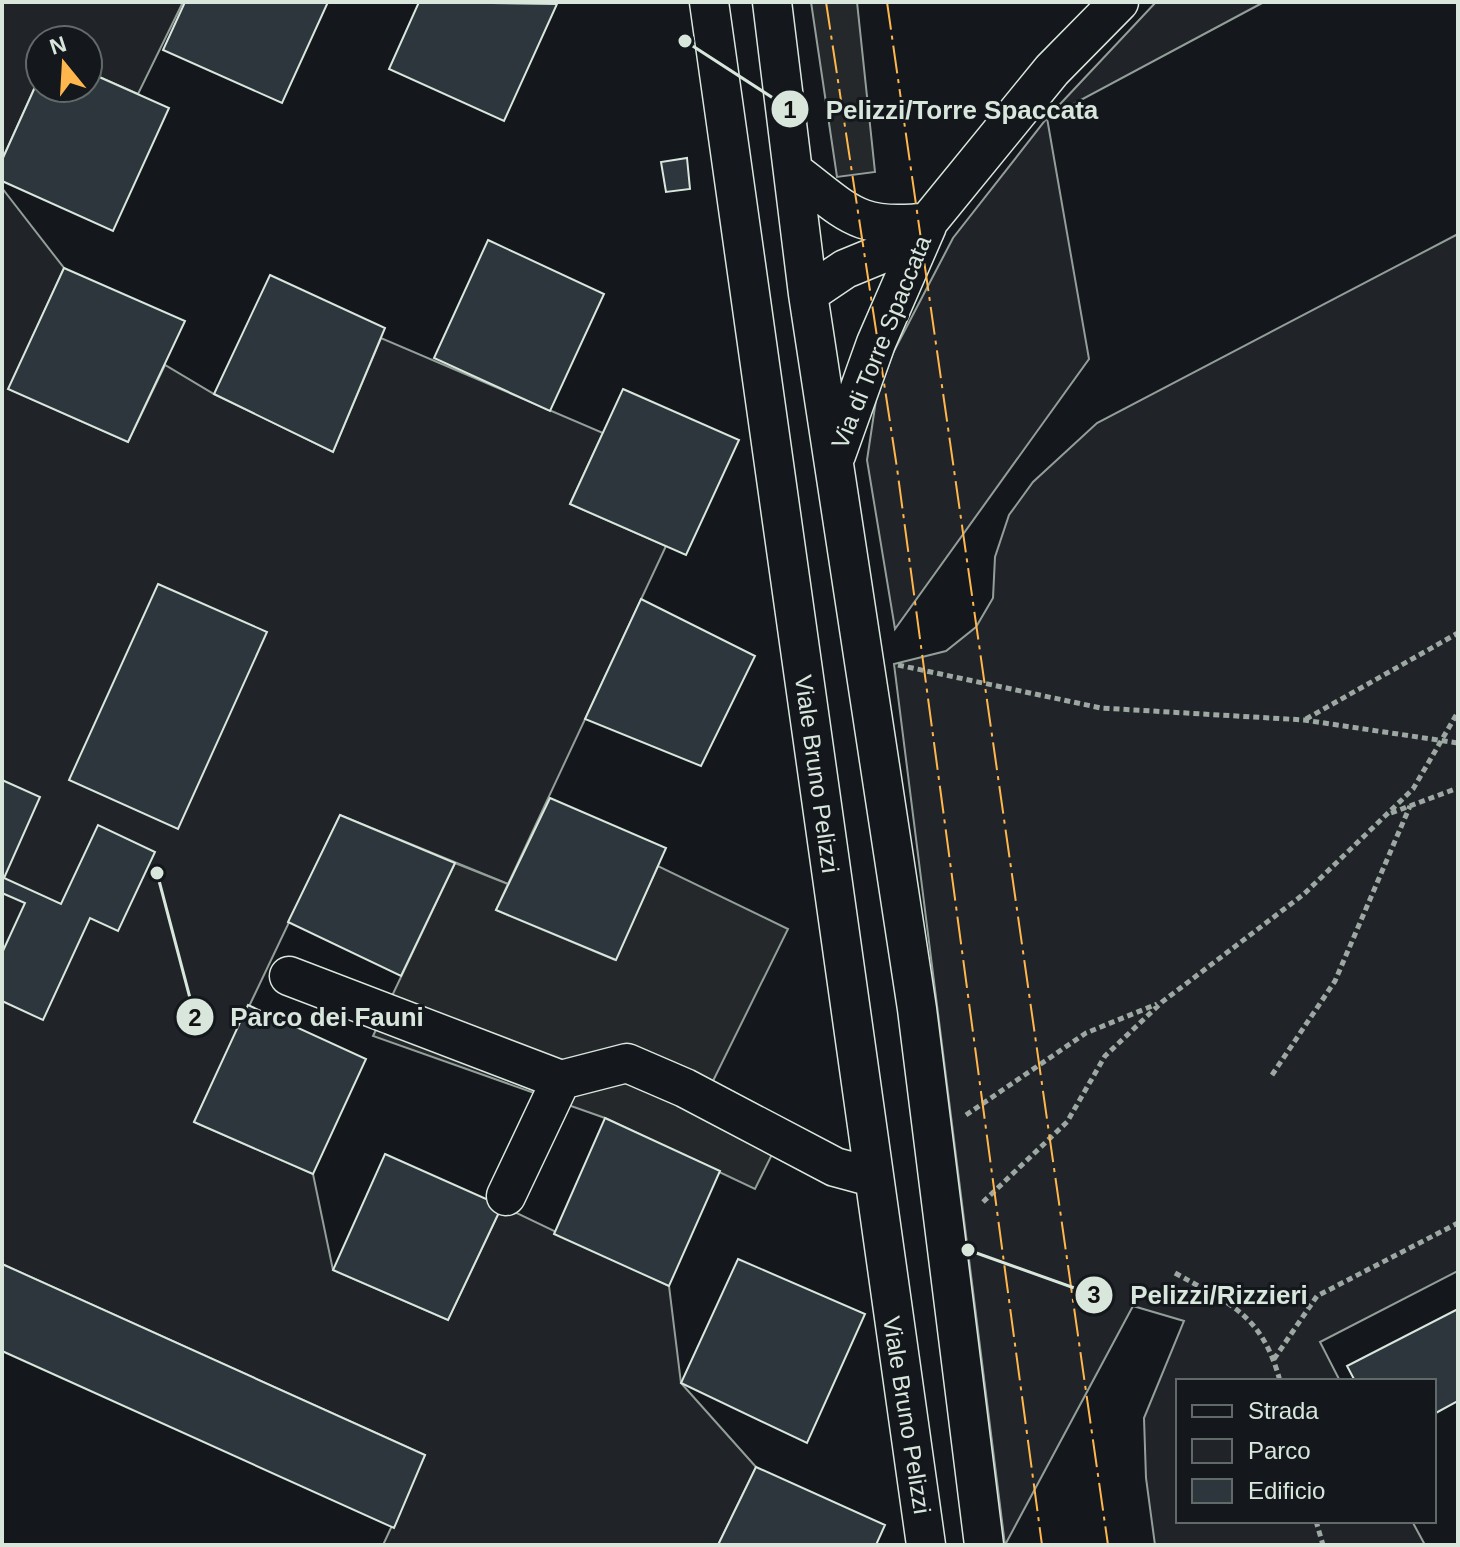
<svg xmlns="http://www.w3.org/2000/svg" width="1460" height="1547" font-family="Arial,sans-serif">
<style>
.green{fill:#202428;stroke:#939e99;stroke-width:2}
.parking{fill:#24282b;stroke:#939e99;stroke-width:2}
.building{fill:#2c363c;stroke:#d8e6dc;stroke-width:2}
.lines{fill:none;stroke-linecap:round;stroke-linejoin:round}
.minor-casing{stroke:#d8e6dc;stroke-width:41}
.path{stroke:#9da8a2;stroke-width:5;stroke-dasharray:6 4;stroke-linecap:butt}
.minor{stroke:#14181c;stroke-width:38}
.power{stroke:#ffb74d;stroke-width:2;stroke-dasharray:28 6 4 6;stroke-linecap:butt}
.labels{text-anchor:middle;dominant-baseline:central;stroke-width:6;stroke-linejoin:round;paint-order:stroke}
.street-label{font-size:24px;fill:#d8e6dc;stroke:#14181c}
.leader{fill:none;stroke:#d8e6dc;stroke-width:3}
.callout-dot{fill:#d8e6dc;stroke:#14181c;stroke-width:3}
.mark-label{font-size:24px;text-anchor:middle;font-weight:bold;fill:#111}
.callout-label{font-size:26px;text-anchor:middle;font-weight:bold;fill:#d8e6dc;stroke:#14181c;stroke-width:6;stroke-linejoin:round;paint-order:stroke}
</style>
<rect width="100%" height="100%" fill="#14181c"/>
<path class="green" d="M 2,2 L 183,2 L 138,94 L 88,72 L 88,40 L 40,40 L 40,76 L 2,160 Z
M 1156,2 L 1264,2 L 1047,118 L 1089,359 L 895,629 L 867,460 L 876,400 L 893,353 L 953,238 L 1047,118 Z
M 2,188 L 64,268 L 9,389 L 128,442 L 165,365 L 214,394 L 333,452 L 381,338 L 603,433 L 570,504 L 666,546 L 508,884 L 340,815 L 194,1122 L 313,1174 L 333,1270 L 448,1320 L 502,1206 L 669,1286 L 681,1383 L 756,1467 L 718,1545 L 383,1545 L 425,1455 L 2,1264 Z
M 1458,234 L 1458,1271 L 1320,1342 L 1340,1381 L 1178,1381 L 1178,1521 L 1412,1521 L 1425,1545 L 1155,1545 L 1146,1478 L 1144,1418 L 1184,1321 L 1133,1306 L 1005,1545 L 894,664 L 946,651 L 976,627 L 993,598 L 995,557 L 1009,515 L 1033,482 L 1097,423 Z"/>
<path class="parking" d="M 811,2 L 857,2 L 875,172 L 837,177 Z
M 455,863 L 508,884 L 496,910 L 615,960 L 658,866 L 788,929 L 710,1087 L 780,1138 L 755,1189 L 605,1118 L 373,1036 Z"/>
<path class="building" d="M 185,2 L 328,2 L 282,103 L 163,50 Z
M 419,2 L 557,4 L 504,121 L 389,69 Z
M 88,72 L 169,108 L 113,231 L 2,181 L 2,160 L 40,76 L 40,88 L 88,88 Z
M 687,158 L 690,189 L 666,192 L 661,162 Z
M 488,240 L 604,294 L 550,411 L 434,358 Z
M 64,268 L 185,321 L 128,442 L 8,389 Z
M 270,275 L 385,328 L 333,452 L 214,394 Z
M 623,389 L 739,440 L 686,555 L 570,504 Z
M 158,584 L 267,632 L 178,829 L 69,780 Z
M 641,599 L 755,656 L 701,766 L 585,719 Z
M 2,780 L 40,797 L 4,878 L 61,904 L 98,825 L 155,852 L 118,931 L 90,918 L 43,1020 L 2,1001 L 2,953 L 25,903 L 2,893 Z
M 550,798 L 666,848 L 616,960 L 496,910 Z
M 340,815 L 455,863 L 401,976 L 288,922 Z
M 248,1005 L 366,1059 L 313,1174 L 194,1122 Z
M 605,1118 L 720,1171 L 669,1286 L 554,1234 Z
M 385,1154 L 502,1206 L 448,1320 L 333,1270 Z
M 738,1259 L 865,1314 L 807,1443 L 681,1383 Z
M 2,1264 L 425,1455 L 394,1528 L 2,1351 Z
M 1458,1309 L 1458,1401 L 1434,1414 L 1434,1381 L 1355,1381 L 1347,1366 Z
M 756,1467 L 885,1525 L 876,1545 L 718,1545 Z"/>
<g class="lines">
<g class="minor-casing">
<path id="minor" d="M 709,2 L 926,1545
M 772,2 L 808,294 L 917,1009 L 984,1545
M 793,171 C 848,212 856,231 928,222
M 808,294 L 845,269 L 896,248 L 928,222 L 1052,70 L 1119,2
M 836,455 L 876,343 L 927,226
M 289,976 L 561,1080 L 627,1063 L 685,1088 L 835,1167 L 872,1177
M 506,1196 L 561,1080"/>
</g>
<path class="path" d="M 898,665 L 1101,708 L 1304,720 L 1458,743
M 1306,719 L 1458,633
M 1391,813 L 1458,788
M 1272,1075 L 1335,981 L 1410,806
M 966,1115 L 1086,1033 L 1157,1004
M 983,1202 L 1067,1122 L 1105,1056 L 1162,1002 L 1304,894 L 1413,789 L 1458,712
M 1175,1273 C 1230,1304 1262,1314 1280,1381
M 1274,1359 L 1317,1296 L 1458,1223
M 1316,1521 L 1323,1545"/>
<use href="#minor" class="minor"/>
<path class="power" d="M 826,2 L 897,468 L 1042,1545
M 887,2 L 1108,1545"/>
</g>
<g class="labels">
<g class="street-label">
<text transform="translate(881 342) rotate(-68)">Via di Torre Spaccata</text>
<text transform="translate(817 774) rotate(82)">Viale Bruno Pelizzi</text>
<text transform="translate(907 1415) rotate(81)">Viale Bruno Pelizzi</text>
</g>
</g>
<path class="leader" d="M685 41L790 109M157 873L195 1017M968 1250L1094 1295"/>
<g class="callout-dot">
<circle cx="685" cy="41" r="8"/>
<circle cx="157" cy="873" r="8"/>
<circle cx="968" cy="1250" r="8"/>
<circle cx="790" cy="109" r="20"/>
<circle cx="195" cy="1017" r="20"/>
<circle cx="1094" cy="1295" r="20"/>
</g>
<g class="mark-label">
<text x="790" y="118">1</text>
<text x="195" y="1026">2</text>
<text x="1094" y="1303">3</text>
</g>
<g class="callout-label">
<text x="962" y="119">Pelizzi/Torre Spaccata</text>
<text x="327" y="1026">Parco dei Fauni</text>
<text x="1219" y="1304">Pelizzi/Rizzieri</text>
</g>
<rect width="1460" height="1547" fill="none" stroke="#d8e6dc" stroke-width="8"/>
<rect x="1176" y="1379" width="260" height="144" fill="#14181c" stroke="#626a69" stroke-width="2"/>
<rect x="1192" y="1405" width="40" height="12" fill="#14181c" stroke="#626a69" stroke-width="2"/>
<text x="1248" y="1419" font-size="24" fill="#d8e6dc">Strada</text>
<rect x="1192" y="1439" width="40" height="24" fill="#202428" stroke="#626a69" stroke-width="2"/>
<text x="1248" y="1459" font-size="24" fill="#d8e6dc">Parco</text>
<rect x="1192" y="1479" width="40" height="24" fill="#2c363c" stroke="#626a69" stroke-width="2"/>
<text x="1248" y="1499" font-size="24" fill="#d8e6dc">Edificio</text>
<g transform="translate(64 64) rotate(342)"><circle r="38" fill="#14181c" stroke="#626a69" stroke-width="2"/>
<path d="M0-6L14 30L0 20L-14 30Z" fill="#ffb74d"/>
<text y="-12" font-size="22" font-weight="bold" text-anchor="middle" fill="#d8e6dc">N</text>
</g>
</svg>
